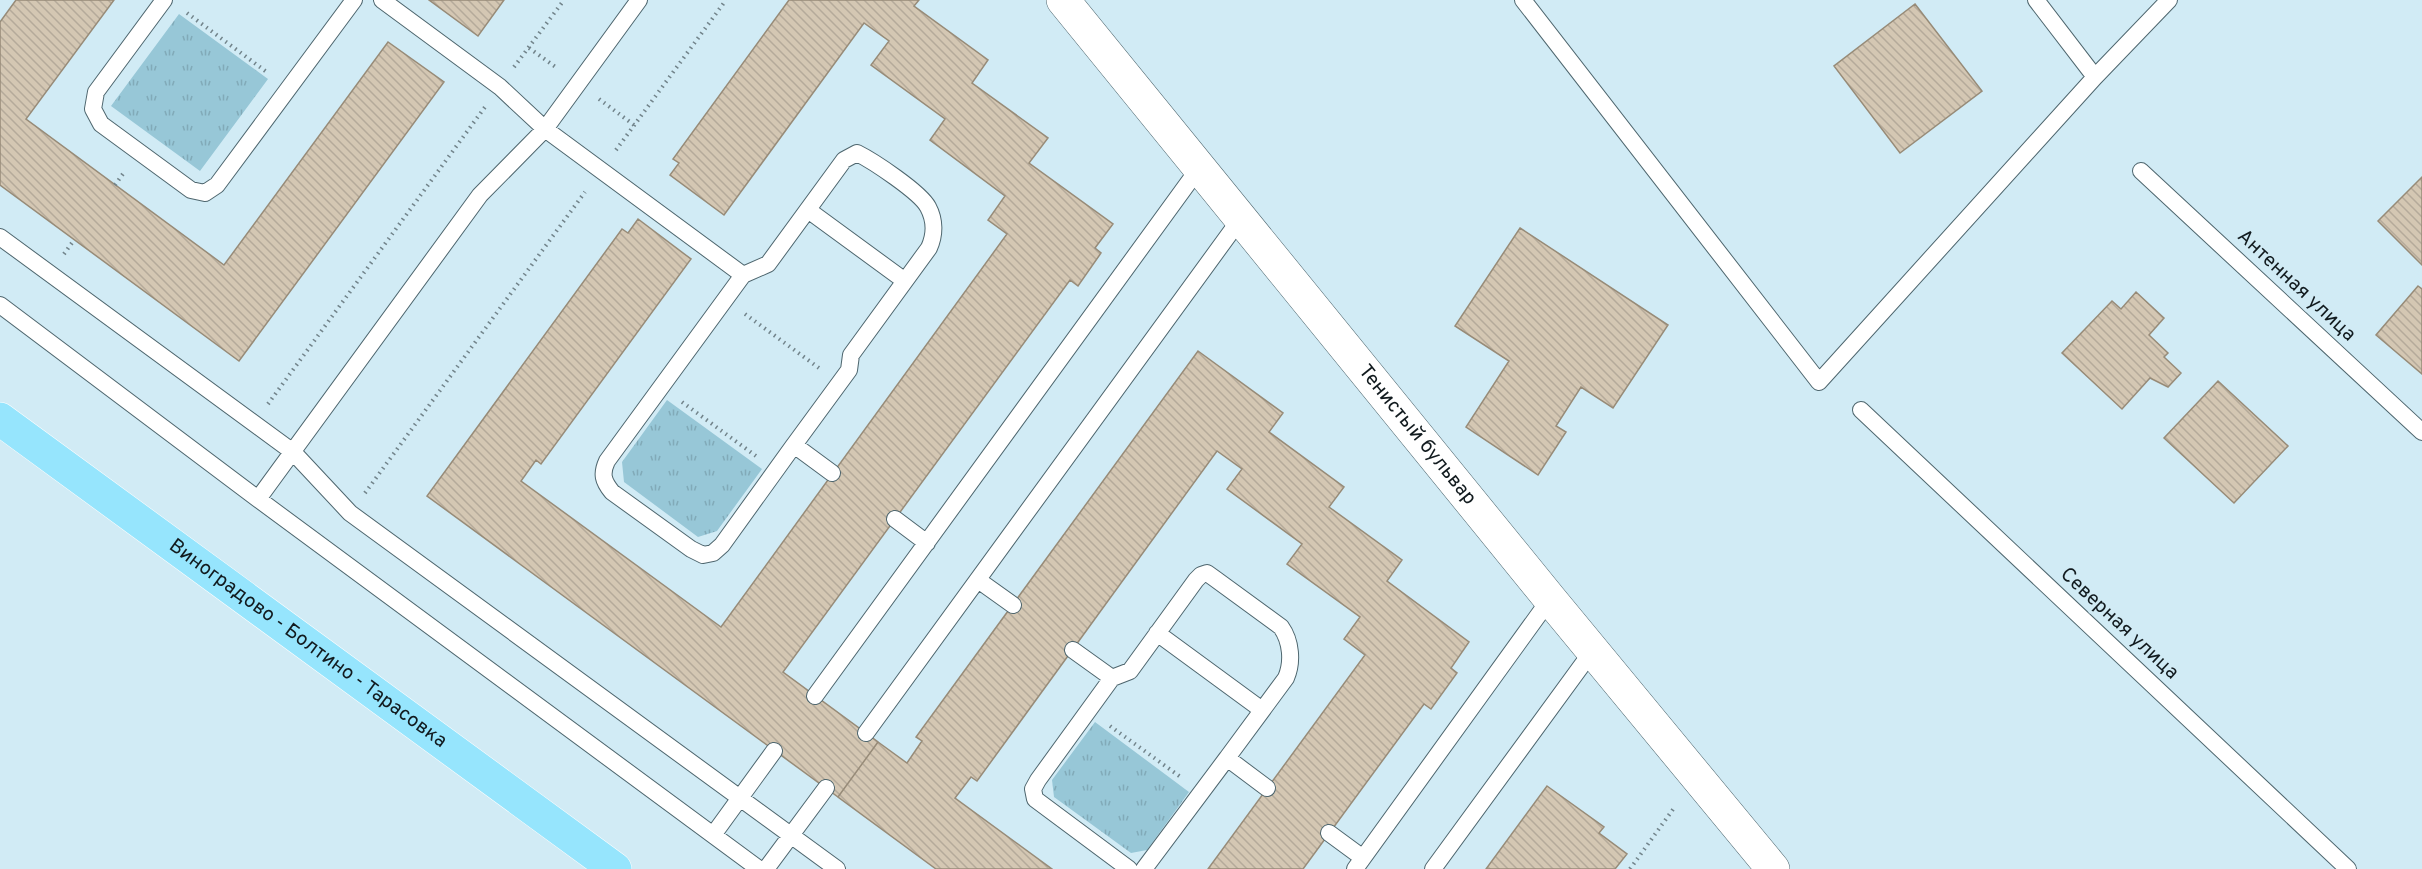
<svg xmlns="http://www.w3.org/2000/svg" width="2422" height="869" font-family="Overpass,sans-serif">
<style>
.grass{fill:url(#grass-tufts)}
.building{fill:url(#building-back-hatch);stroke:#978b78;stroke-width:1.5}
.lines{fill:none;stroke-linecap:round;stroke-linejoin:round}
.lane-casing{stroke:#4e666e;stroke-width:18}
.street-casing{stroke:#4e666e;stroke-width:34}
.primary-casing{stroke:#fff;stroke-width:34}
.path{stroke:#72848b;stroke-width:4;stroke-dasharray:1.5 4.5;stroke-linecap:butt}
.lane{stroke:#fff;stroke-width:16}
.street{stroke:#fff;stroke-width:33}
.primary{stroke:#96e5fd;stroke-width:33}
.labels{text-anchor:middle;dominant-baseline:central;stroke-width:6;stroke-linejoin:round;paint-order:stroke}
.street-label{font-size:20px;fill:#121b1f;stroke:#d1ebf5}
</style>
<defs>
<pattern id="grass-tufts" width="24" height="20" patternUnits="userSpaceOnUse" patternTransform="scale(1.5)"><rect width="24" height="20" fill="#97c7d7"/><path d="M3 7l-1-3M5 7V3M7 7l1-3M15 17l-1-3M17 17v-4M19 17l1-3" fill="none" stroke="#81aab8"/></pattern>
<pattern id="building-back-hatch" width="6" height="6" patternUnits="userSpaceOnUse" patternTransform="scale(1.5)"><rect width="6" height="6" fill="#d4c7b3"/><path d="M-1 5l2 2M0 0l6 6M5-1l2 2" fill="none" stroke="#b5aa9a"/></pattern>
</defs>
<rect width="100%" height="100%" fill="#d1ebf5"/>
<path class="grass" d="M 179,14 L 268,79 L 200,171 L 111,106 Z
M 667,400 L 762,469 L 717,531 L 698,537 L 624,482 L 622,462 Z
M 1095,722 L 1189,792 L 1147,850 L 1131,853 L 1054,797 L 1052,780 Z"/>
<path class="building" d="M 16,0 L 114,0 L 26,119 L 224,265 L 388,42 L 444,82 L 239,361 L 0,185 L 0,22 Z
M 429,0 L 504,0 L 478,36 Z
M 789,0 L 919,0 L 914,6 L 988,60 L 972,83 L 1048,138 L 1029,163 L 1113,224 L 1095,248 L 1101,253 L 1078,286 L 1070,280 L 783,672 L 878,742 L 838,797 L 427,496 L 622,229 L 628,233 L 638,219 L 691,259 L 541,464 L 536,460 L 521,481 L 721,627 L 1007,234 L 988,220 L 1005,196 L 930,140 L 945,119 L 871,65 L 889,41 L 864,23 L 724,215 L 670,175 L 679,163 L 673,159 Z
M 1915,4 L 1982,91 L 1900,153 L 1834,66 Z
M 2422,177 L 2422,265 L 2378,221 Z
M 1520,228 L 1668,325 L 1613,408 L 1581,387 L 1556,426 L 1566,432 L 1538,475 L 1466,427 L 1509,361 L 1455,326 Z
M 2418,286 L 2422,289 L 2422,374 L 2376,335 Z
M 2136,292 L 2164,318 L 2149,335 L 2168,353 L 2164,357 L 2181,373 L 2168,387 L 2150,378 L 2122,409 L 2062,353 L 2112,301 L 2121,309 Z
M 1198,351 L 1283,413 L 1269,432 L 1344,487 L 1329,507 L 1402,560 L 1387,581 L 1469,642 L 1451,668 L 1457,673 L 1431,709 L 1424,704 L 1303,869 L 1208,869 L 1365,655 L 1344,639 L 1360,617 L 1287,564 L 1302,544 L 1227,489 L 1242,469 L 1217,451 L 977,781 L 971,777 L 955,798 L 1052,869 L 936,869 L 838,797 L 878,742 L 907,763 L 922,741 L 916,737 Z
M 2218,381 L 2288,446 L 2234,503 L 2164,438 Z
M 1547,786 L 1604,827 L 1599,833 L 1627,854 L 1615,869 L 1486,869 Z"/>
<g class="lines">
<g class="lane-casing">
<path id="lane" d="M 164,0 L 96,92 L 93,109 L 101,124 L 191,190 L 205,193 L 217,185 L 354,0
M 382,0 L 500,87 L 545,129 L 743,275 L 607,461 C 601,474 603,481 612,492 L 691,549 L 703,555 L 713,553 L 722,545 L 794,445 L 832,473
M 1523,0 L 1819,382 L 2095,77 L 2169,0
M 2036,0 L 2095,77
M 2141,171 L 2422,432
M 808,210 L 905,281
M 0,237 L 293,452 L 350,513 L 837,869
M 743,275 L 768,264 L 844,160 L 857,153 C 873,161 920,192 928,207 C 935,220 935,235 929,248 L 851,355 L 849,370 L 794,445
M 0,305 L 258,499 L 759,869
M 1861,410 L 2348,869
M 258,499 L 480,195 L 545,129 L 639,0
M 895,519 L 927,543
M 978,580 L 1013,605
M 1157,633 L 1262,710
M 1073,650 L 1112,678 L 1038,780 L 1033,789 L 1035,799 L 1129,869
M 1112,678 L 1130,671 L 1196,580 L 1201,575 L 1207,573 L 1214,578 L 1281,627 C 1291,641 1293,662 1286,678 L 1227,758
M 815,696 L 1199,168
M 866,733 L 1241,218
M 1329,833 L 1363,858
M 713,835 L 774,751
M 766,869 L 826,788
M 1144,869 L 1227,758 L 1267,788
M 1355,869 L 1550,599
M 1433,869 L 1593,650"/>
</g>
<g class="street-casing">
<g id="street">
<path id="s1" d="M 1063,0 L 1550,599 L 1773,869"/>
</g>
</g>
<g class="primary-casing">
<g id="primary">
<path id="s2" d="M 0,419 L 615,869"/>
</g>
</g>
<path class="path" d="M 187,13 L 268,73
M 529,48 L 557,68
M 514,67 L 564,0
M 599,99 L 634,125
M 616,150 L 726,0
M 115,185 L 125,171
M 64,254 L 74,240
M 745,314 L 819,368
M 682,402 L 756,456
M 268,404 L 485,107
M 365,493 L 585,192
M 1110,726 L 1182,778
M 1630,869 L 1674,808"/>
<use href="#lane" class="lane"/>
<use href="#street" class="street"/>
<use href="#primary" class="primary"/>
</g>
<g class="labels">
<g class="street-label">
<text transform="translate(2296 286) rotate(43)">Антенная улица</text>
<text stroke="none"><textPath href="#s1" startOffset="561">Тенистый бульвар</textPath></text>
<text transform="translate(2119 624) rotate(43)">Северная улица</text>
<text stroke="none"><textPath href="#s2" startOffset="381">Виноградово - Болтино - Тарасовка</textPath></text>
</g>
</g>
</svg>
